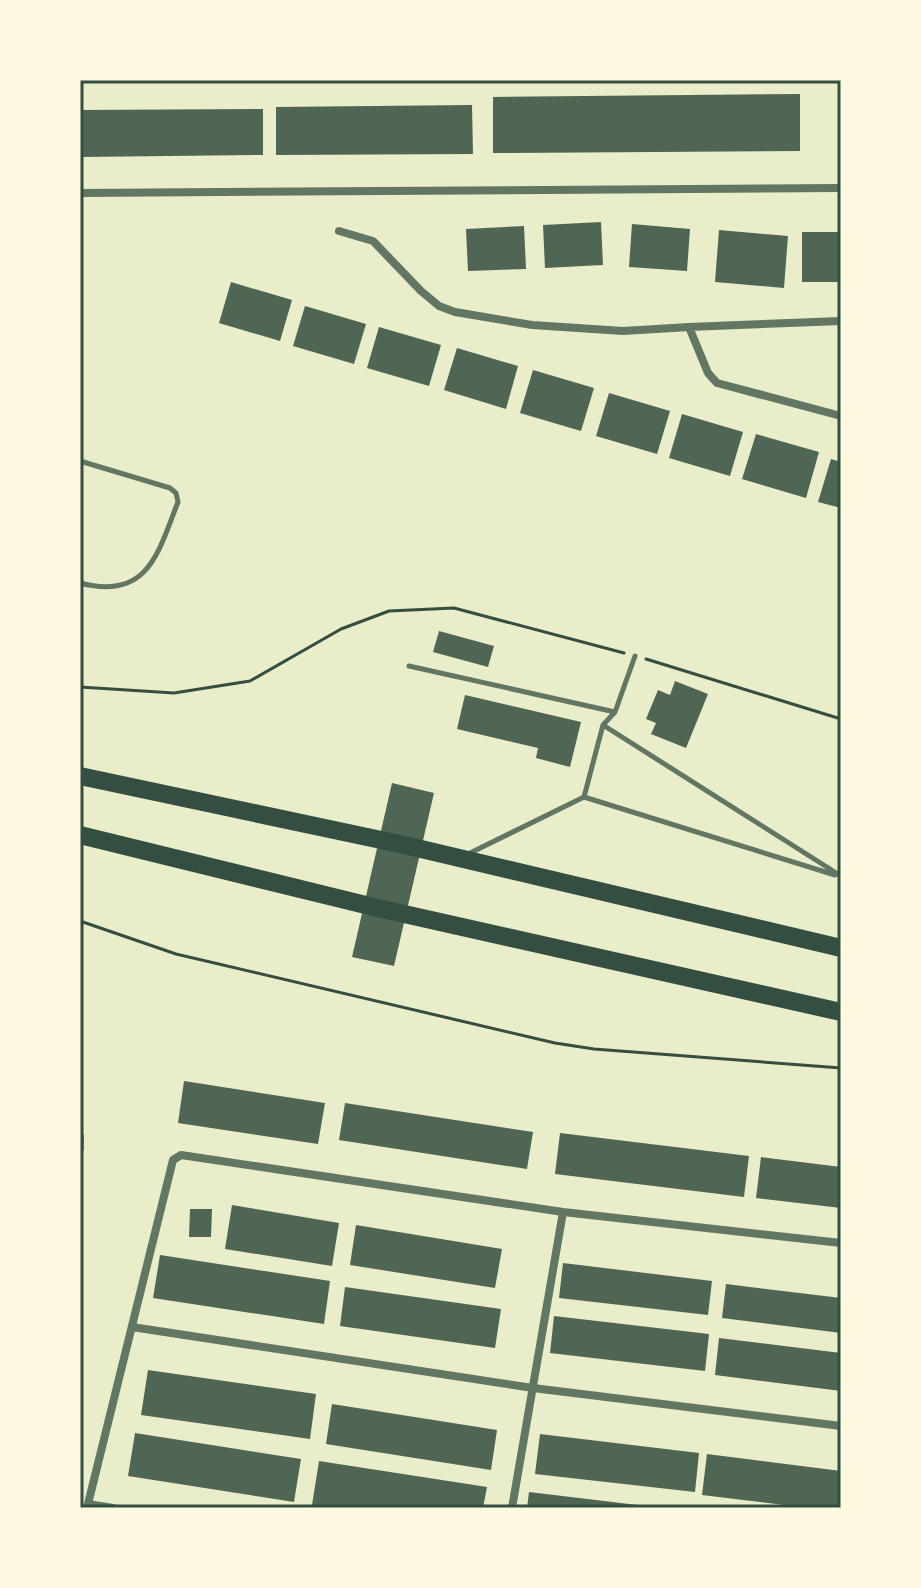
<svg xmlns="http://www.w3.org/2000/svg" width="921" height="1588" font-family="'DejaVu Sans',sans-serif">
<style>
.building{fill:#4f6655}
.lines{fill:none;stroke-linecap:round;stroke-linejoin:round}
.path{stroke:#344e41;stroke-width:3}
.service{stroke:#617663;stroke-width:5}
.minor{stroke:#617663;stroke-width:8}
.motorway{stroke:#344e41;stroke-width:18}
.neatline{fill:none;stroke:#344e41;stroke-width:3}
</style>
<rect width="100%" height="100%" fill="#e9edc9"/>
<path class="building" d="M 800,94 L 800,151 L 493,153 L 493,97 Z
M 472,105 L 473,154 L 276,155 L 276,107 Z
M 263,109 L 263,155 L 80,157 L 80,110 Z
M 601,222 L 603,265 L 545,268 L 543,225 Z
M 632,224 L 690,229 L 687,271 L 629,267 Z
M 524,226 L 526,269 L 468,271 L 466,229 Z
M 719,230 L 788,236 L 784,288 L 715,282 Z
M 802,232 L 841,232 L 841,282 L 802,282 Z
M 231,282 L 292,300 L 280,341 L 219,323 Z
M 305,306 L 366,324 L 354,364 L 293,346 Z
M 379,327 L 441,345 L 429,386 L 367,368 Z
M 457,348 L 518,366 L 506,409 L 444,390 Z
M 533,370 L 594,388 L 581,431 L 520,413 Z
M 609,393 L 670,411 L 657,454 L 596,436 Z
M 682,414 L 743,432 L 730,476 L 669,458 Z
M 756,434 L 819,452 L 806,498 L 742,479 Z
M 831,459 L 841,462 L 841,508 L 818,502 Z
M 439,631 L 494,646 L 488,667 L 433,652 Z
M 675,681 L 708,694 L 686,748 L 651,734 L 656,723 L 646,719 L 658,690 L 670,695 Z
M 465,695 L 581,722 L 570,767 L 536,758 L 538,748 L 457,729 Z
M 392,783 L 434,793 L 394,966 L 352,957 Z
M 184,1081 L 325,1103 L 318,1144 L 178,1123 Z
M 345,1103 L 533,1132 L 527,1169 L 339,1140 Z
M 560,1133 L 749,1156 L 744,1197 L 555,1174 Z
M 761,1157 L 841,1167 L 841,1208 L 756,1198 Z
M 232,1205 L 339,1223 L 332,1266 L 225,1249 Z
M 190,1209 L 212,1209 L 211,1237 L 189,1237 Z
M 356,1225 L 502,1249 L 495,1288 L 350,1265 Z
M 160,1255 L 330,1281 L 324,1324 L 153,1298 Z
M 563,1263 L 712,1281 L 708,1315 L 559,1298 Z
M 726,1284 L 841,1298 L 841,1333 L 722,1318 Z
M 345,1287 L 501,1309 L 495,1348 L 340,1326 Z
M 554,1316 L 709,1334 L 705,1371 L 550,1353 Z
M 719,1338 L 841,1353 L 841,1391 L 715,1375 Z
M 148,1370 L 316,1394 L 310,1439 L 141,1415 Z
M 332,1404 L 497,1430 L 491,1470 L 326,1444 Z
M 135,1433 L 301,1459 L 294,1502 L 128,1476 Z
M 540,1434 L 699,1453 L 695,1492 L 535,1474 Z
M 707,1454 L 841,1471 L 841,1508 L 808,1508 L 702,1495 Z
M 319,1461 L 487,1487 L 483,1508 L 332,1508 L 312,1505 Z
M 529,1492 L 646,1506 L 646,1508 L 527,1508 Z"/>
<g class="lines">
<path class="path" d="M 646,659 L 841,719
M 80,687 L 174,693 L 250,681 L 341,629 L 389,611 L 454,608 L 624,653
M 80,921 L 176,954 L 555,1043 L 594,1049 L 841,1068"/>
<path class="service" d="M 80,461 L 170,488 L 176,493 L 178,502 C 158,553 148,601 80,583
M 409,666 L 615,712 L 603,725 L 584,797 L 468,854
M 615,712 L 635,656
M 603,725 L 841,876
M 584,797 L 835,875"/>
<path class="minor" d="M 80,193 L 841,188
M 339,231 L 373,241 L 421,291 L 439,306 L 455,312 L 532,325 L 623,331 L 689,327
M 841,321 L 689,327 L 708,373 L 717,383 L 841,416
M 80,1136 L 80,1148
M 132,1327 L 533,1388 L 841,1426
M 88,1504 L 113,1508
M 87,1508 L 173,1160 L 181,1155 L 563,1212 L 841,1243
M 512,1508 L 563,1212"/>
<path class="motorway" d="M 80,776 L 400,844 L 841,948
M 80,835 L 382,909 L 841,1012"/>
</g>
<rect width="921" height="1588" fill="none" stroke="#fefae0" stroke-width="164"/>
<rect x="82" y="82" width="757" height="1424" class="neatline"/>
</svg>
